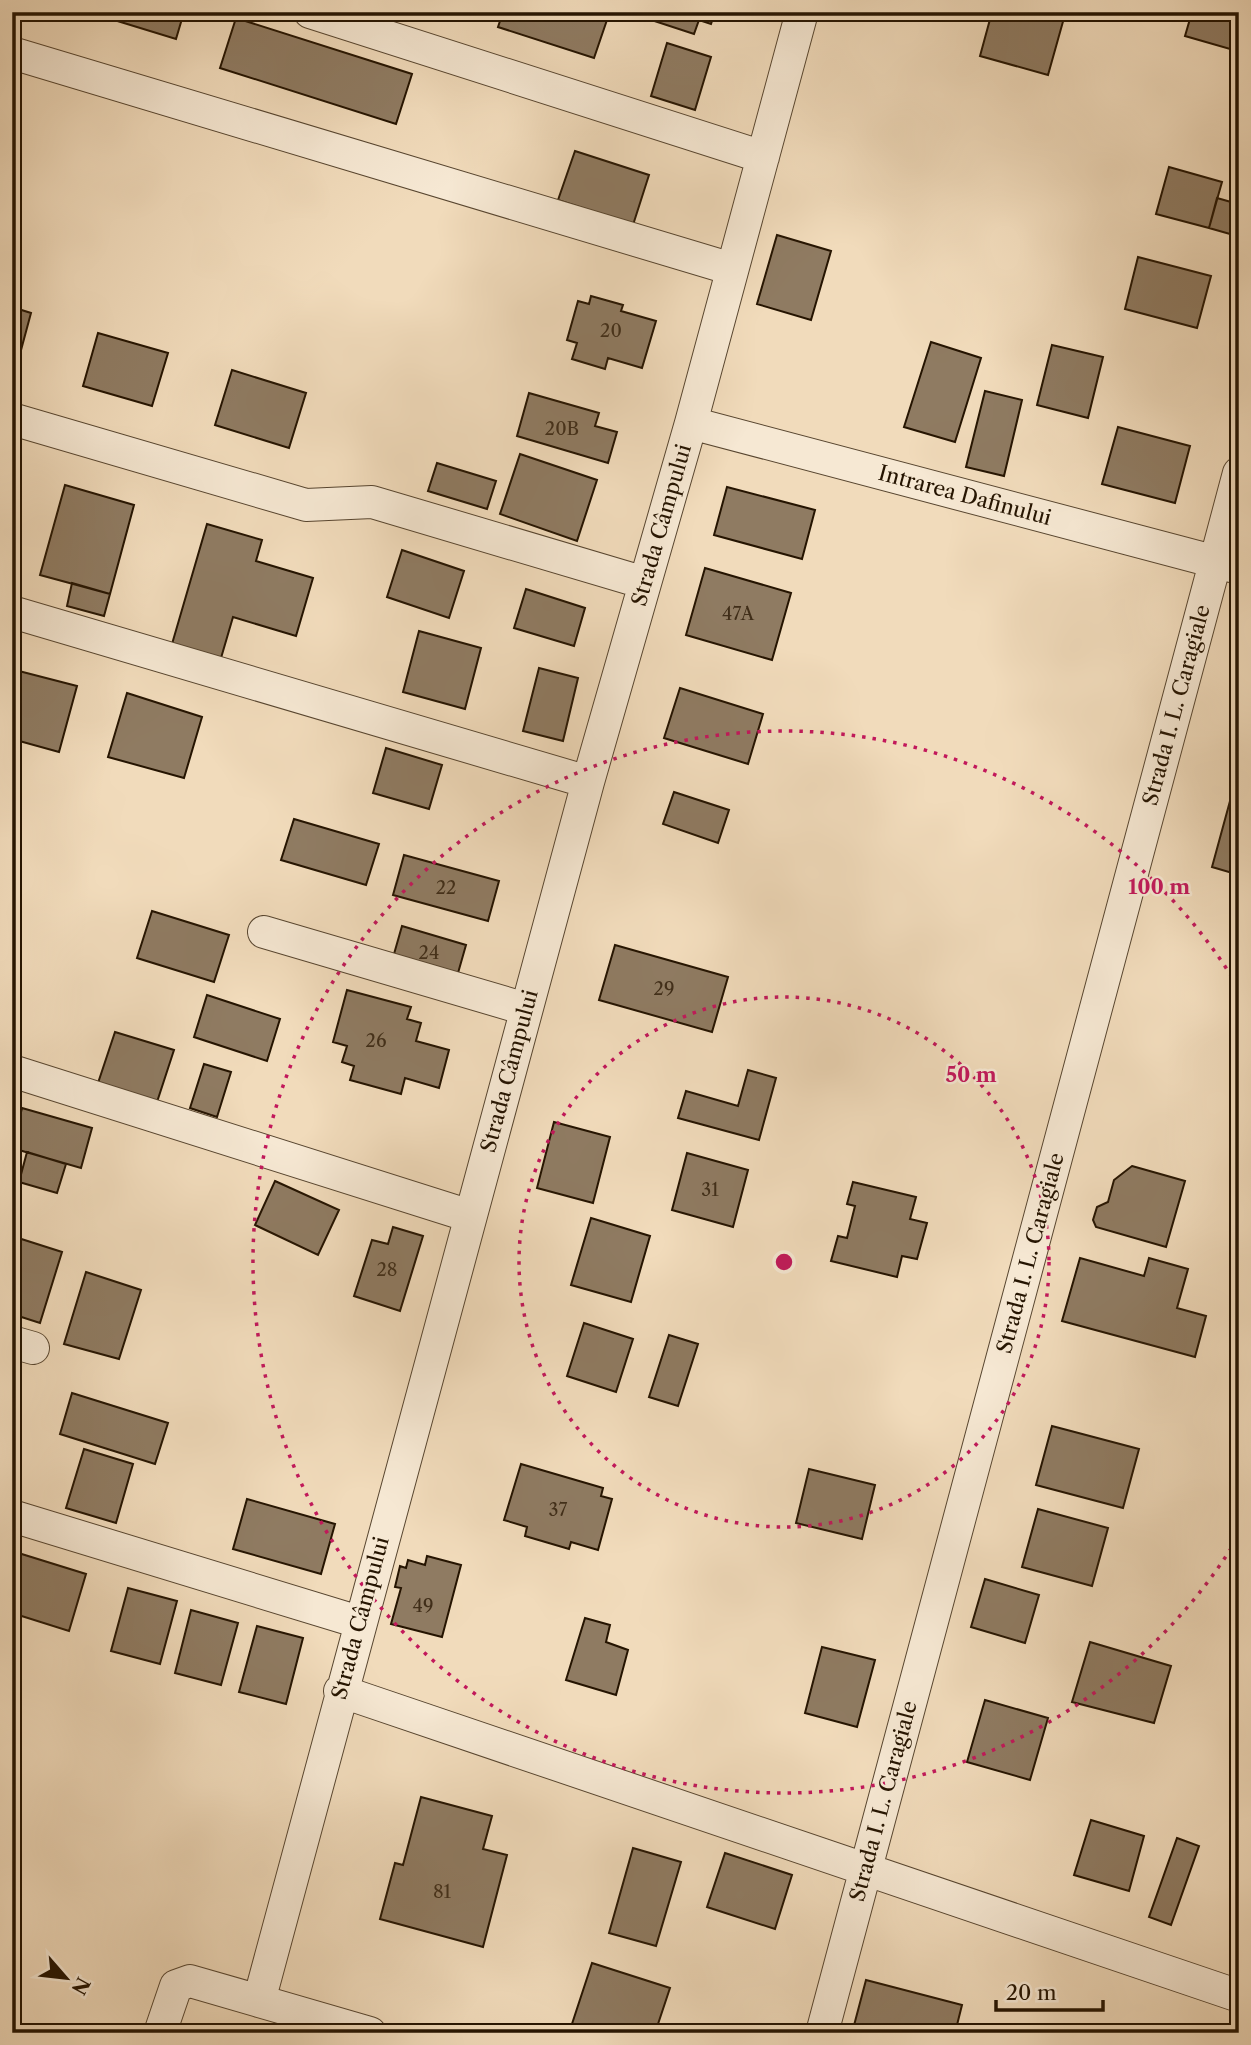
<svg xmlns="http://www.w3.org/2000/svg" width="1251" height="2045" font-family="'Libre Caslon Text',serif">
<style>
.building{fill:#8f7b62;stroke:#251401;stroke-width:2}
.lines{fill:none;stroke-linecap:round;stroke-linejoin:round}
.street-casing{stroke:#584630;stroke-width:34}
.street{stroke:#f6e8d3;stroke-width:32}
.ring{fill:none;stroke:#c2185b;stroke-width:3.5;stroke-dasharray:3.5 7}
.labels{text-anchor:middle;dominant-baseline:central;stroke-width:5;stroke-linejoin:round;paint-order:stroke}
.number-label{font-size:18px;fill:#402e19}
.street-label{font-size:21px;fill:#251401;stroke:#f6e8d3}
.centre{fill:#c2185b;stroke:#f6e8d3;stroke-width:3.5}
.ring-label{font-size:21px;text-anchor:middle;font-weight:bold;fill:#c2185b;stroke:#f6e8d3;stroke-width:5;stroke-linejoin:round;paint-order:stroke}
</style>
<rect width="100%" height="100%" fill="#f1dbbb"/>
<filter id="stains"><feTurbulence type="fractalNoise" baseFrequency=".00286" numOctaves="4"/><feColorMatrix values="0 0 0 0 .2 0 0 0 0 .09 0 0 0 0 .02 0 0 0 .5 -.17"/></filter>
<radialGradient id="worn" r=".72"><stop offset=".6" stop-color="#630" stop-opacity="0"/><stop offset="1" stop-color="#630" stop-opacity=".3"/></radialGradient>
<path class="building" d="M 88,12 L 184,12 L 176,39 Z
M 503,12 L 591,12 L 608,17 L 594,58 L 498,27 Z
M 627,12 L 715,12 L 711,24 L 699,20 L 694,34 Z
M 992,12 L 1044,12 L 1064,18 L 1048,75 L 980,56 Z
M 1192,12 L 1239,12 L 1237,51 L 1185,36 Z
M 236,18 L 412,74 L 396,124 L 220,68 Z
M 667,43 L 711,57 L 695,110 L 651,96 Z
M 575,151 L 649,175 L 633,225 L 558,200 Z
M 1169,167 L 1222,182 L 1209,228 L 1156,214 Z
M 1217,198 L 1238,204 L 1230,234 L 1209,228 Z
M 777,235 L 831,251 L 811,320 L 757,304 Z
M 1138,257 L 1211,276 L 1197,328 L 1125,309 Z
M 591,296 L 623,305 L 621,311 L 656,321 L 642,368 L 608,358 L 605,369 L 572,359 L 577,343 L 567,340 L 578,301 L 589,304 Z
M 12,307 L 31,313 L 17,365 L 12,364 Z
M 98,333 L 168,353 L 152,406 L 83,386 Z
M 931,342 L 981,358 L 955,442 L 904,427 Z
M 1052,345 L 1103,357 L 1088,418 L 1037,405 Z
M 232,370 L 306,393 L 289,448 L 215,425 Z
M 985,391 L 1022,400 L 1004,476 L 966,467 Z
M 529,393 L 599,413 L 595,426 L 617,432 L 608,463 L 517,436 Z
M 1118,427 L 1190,446 L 1175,503 L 1102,484 Z
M 520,454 L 597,480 L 577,541 L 500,514 Z
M 437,463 L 496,481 L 487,509 L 428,491 Z
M 65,485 L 134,505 L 110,594 L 40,575 Z
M 727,487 L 815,510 L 802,559 L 714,535 Z
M 207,524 L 262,540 L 256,561 L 313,578 L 296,636 L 233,617 L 221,658 L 172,644 Z
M 402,550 L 464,571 L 449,618 L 387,597 Z
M 705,568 L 791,593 L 772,660 L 686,635 Z
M 72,583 L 110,594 L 104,616 L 67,606 Z
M 526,589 L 585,608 L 574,646 L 514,628 Z
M 419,631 L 481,648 L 465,709 L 403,692 Z
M 539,668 L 578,678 L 563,741 L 523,731 Z
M 15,670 L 77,686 L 59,752 L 12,739 Z
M 680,688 L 763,714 L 748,764 L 664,738 Z
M 127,693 L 202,717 L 184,778 L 108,757 Z
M 386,748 L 442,765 L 429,809 L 373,793 Z
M 674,792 L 729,810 L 718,843 L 663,824 Z
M 1230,801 L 1239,804 L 1239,875 L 1212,867 Z
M 294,819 L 379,844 L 366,885 L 281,860 Z
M 404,855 L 499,881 L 488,921 L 393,895 Z
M 152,911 L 229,935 L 214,982 L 137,958 Z
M 402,926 L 466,945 L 456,980 L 392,961 Z
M 615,945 L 728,977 L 712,1032 L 599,1000 Z
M 347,990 L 411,1007 L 407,1019 L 421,1023 L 416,1041 L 449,1050 L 439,1088 L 405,1078 L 401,1094 L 350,1080 L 354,1066 L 342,1062 L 347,1046 L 333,1042 Z
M 207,995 L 280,1019 L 267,1061 L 194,1037 Z
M 115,1032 L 174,1050 L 157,1102 L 98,1083 Z
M 204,1064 L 231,1072 L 217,1117 L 190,1108 Z
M 748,1070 L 776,1078 L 759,1140 L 678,1118 L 686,1091 L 738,1106 Z
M 22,1108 L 92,1128 L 81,1168 L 12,1148 Z
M 554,1122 L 610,1137 L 593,1203 L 537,1188 Z
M 27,1152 L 66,1164 L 57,1193 L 19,1182 Z
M 687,1153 L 748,1170 L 733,1227 L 672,1210 Z
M 1132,1166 L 1185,1181 L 1166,1247 L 1096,1227 L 1093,1220 L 1097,1207 L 1108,1202 L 1114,1180 Z
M 275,1181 L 339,1210 L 318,1255 L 255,1225 Z
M 853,1182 L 916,1197 L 910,1219 L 927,1223 L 917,1259 L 902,1256 L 897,1277 L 831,1261 L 838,1236 L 847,1238 L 855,1206 L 847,1204 Z
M 591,1218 L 650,1236 L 631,1302 L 571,1285 Z
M 393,1227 L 423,1236 L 400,1311 L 354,1296 L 372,1240 L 388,1244 Z
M 12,1236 L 62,1252 L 40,1323 L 12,1314 Z
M 1080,1258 L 1144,1276 L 1149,1258 L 1188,1269 L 1177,1308 L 1206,1316 L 1195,1357 L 1062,1321 Z
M 86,1272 L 141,1290 L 119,1359 L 64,1344 Z
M 584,1323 L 633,1339 L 616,1392 L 567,1376 Z
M 669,1335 L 698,1344 L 678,1406 L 649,1397 Z
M 72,1393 L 168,1423 L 155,1464 L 60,1434 Z
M 1052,1426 L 1139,1449 L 1123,1508 L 1036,1485 Z
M 84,1449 L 133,1464 L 116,1523 L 66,1508 Z
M 521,1464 L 603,1488 L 601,1496 L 612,1499 L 598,1550 L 571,1542 L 569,1549 L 525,1536 L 527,1527 L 504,1520 Z
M 809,1469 L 875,1485 L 862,1539 L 796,1523 Z
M 247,1499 L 335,1524 L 321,1574 L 233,1549 Z
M 1038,1509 L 1108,1528 L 1092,1586 L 1022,1567 Z
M 12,1551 L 86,1574 L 69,1631 L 12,1613 Z
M 427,1556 L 461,1565 L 442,1637 L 391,1624 L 401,1588 L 395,1587 L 400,1566 L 406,1568 L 408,1560 L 425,1565 Z
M 985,1579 L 1039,1595 L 1025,1643 L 971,1627 Z
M 128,1588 L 177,1601 L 160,1664 L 111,1651 Z
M 191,1610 L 238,1623 L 221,1685 L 175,1673 Z
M 585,1618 L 610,1625 L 606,1642 L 628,1650 L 616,1695 L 566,1680 Z
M 257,1626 L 303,1638 L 286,1704 L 239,1692 Z
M 1090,1642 L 1171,1666 L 1154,1723 L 1072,1702 Z
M 822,1647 L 875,1660 L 857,1727 L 805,1713 Z
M 985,1700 L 1048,1718 L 1030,1780 L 967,1762 Z
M 421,1797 L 492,1816 L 483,1849 L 507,1855 L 483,1947 L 380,1919 L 395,1863 L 403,1865 Z
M 1091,1820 L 1144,1836 L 1129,1891 L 1074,1875 Z
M 1177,1838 L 1199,1846 L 1171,1925 L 1149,1917 Z
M 633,1848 L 681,1862 L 656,1946 L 609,1933 Z
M 725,1853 L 792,1875 L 775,1929 L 707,1907 Z
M 592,1963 L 670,1988 L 655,2033 L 570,2030 Z
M 866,1980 L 962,2005 L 955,2033 L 852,2033 Z"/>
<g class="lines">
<g class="street-casing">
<path id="street" d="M 310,12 L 763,157
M 12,53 L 732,269
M 12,419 L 306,505 L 372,502 L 645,583
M 691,423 L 1239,568
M 12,612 L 588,782
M 264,932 L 526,1009
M 12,1071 L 470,1216
M 12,1342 L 33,1348
M 12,1516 L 359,1622
M 340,1691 L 1239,1996
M 259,2001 L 588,782 L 691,423 L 802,12
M 160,2033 L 176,1986 L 190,1981 L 370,2033
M 822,2033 L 1239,473"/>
</g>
<use href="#street" class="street"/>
</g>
<g class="ring">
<circle cx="784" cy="1262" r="265"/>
<path d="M1237 1539A531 531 0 1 1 1237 985"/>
</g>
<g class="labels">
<g class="number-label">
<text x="611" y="331">20</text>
<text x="562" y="429">20B</text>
<text x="738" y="614">47A</text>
<text x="446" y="888">22</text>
<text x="429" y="953">24</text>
<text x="664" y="989">29</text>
<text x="376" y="1041">26</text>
<text x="710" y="1190">31</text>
<text x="387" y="1270">28</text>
<text x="558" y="1510">37</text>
<text x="423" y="1606">49</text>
<text x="442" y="1892">81</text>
</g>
<g class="street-label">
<text transform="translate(965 495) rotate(15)">Intrarea Dafinului</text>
<text transform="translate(661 525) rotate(-74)">Strada Câmpului</text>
<text transform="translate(1176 705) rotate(-75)">Strada I. L. Caragiale</text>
<text transform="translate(509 1071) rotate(-75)">Strada Câmpului</text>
<text transform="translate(1030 1253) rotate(-75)">Strada I. L. Caragiale</text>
<text transform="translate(360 1618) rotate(-75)">Strada Câmpului</text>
<text transform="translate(883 1801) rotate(-75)">Strada I. L. Caragiale</text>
</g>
</g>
<circle cx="784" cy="1262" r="10" class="centre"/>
<g class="ring-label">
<text x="1159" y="894">100 m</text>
<text x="971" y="1082">50 m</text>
</g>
<rect width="1251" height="2045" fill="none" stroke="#f1dbbb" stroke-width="42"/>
<rect x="14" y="14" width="1223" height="2017" fill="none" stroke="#251401" stroke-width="3.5"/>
<rect x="21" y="21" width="1209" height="2003" fill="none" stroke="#251401" stroke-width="2"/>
<g transform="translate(66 1978) rotate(118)" stroke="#f6e8d3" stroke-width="5" paint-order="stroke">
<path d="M0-5L12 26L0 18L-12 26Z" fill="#251401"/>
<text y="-10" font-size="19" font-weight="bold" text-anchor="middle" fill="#251401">N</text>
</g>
<path d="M996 2000v10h107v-10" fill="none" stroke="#251401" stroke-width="3.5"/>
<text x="1006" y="2000" font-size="21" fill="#251401" stroke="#f6e8d3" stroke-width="5" paint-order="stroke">20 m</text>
<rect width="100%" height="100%" filter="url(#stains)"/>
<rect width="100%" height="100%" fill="url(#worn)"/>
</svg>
